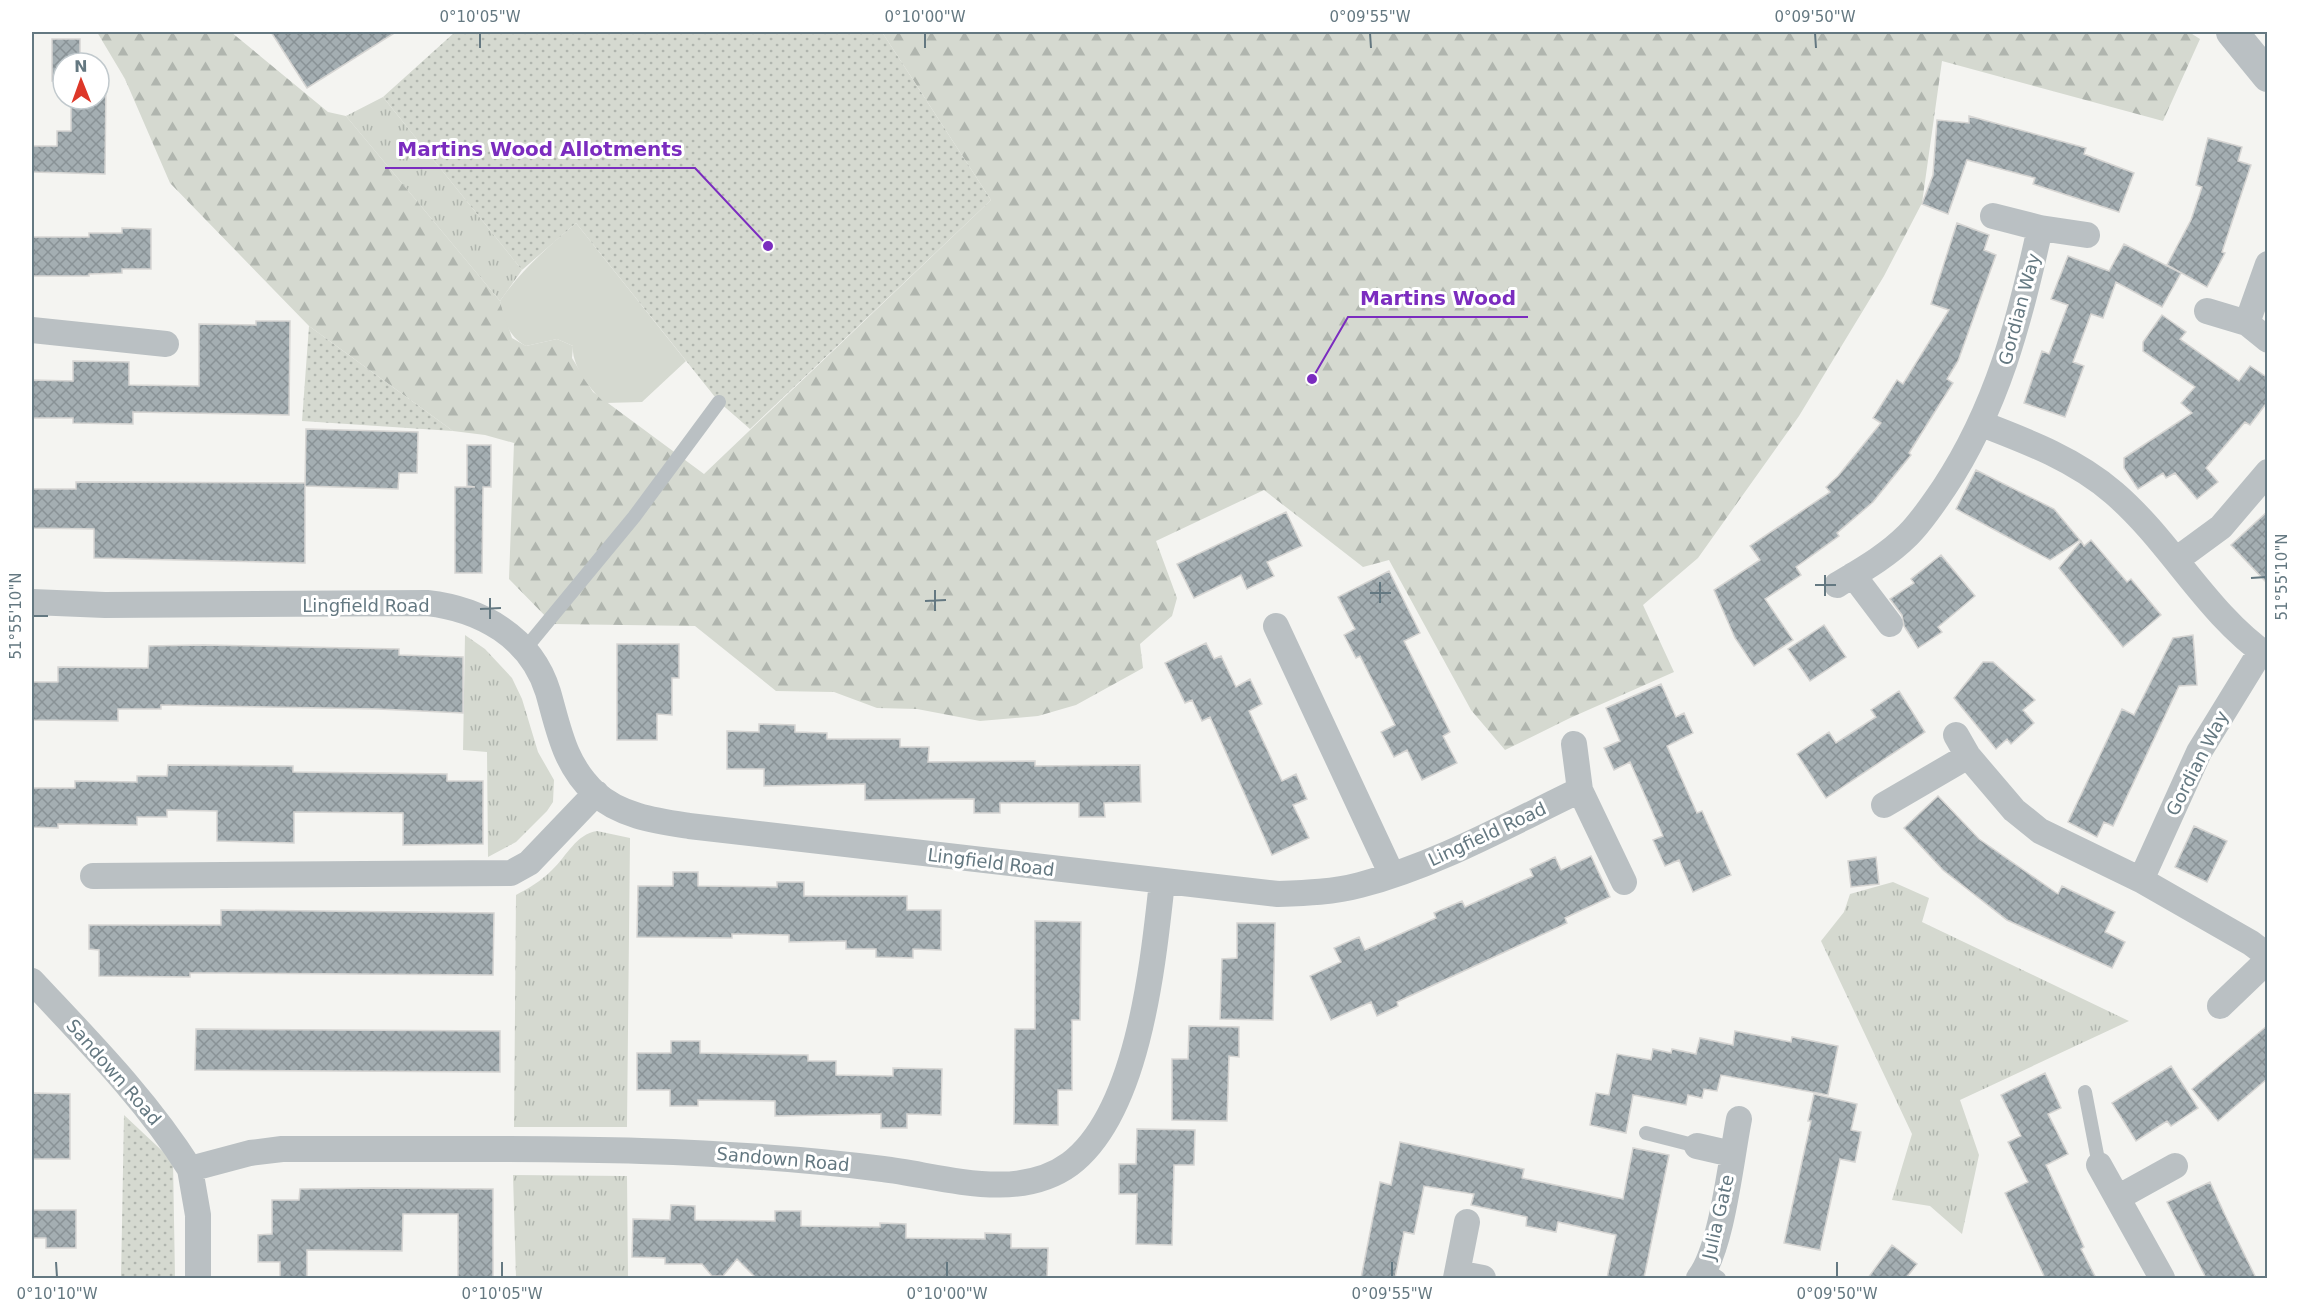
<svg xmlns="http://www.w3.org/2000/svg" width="2299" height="1310" font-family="'DejaVu Sans',sans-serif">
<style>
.grass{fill:url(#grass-tufts)}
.forest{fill:url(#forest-firs)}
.park{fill:#d5d9d0}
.garden{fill:url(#garden-dots)}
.building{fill:url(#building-cross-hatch);stroke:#d6d5d3;stroke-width:1.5}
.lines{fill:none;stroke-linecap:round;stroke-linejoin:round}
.service{stroke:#bac0c3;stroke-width:14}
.minor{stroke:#bac0c3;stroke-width:26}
.tertiary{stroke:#bac0c3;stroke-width:32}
.ticks{fill:none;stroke:#647881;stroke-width:2}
.labels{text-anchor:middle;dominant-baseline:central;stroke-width:6;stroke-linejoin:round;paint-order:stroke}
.street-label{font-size:18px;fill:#647881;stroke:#fff}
.leader{fill:none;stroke:#7b2cbf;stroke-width:2}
.callout-dot{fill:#7b2cbf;stroke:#fff;stroke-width:2}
.callout-label{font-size:20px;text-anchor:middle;font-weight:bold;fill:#7b2cbf;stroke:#fff;stroke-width:6;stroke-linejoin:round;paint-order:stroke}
.neatline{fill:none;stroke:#647881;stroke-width:2}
.ticks-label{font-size:15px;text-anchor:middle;fill:#647881}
</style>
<defs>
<pattern id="grass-tufts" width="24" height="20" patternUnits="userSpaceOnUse" patternTransform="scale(1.5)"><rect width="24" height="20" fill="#d5d9d0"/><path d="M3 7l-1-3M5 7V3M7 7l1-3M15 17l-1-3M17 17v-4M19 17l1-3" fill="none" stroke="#b0b5ae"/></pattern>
<pattern id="forest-firs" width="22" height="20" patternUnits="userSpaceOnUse" patternTransform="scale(1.5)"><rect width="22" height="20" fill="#d5d9d0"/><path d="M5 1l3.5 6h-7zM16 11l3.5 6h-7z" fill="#b0b5ae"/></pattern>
<pattern id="garden-dots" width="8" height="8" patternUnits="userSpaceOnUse" patternTransform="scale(1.5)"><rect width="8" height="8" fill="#d5d9d0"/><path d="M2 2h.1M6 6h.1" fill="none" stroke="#b0b5ae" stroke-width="1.8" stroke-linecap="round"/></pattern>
<pattern id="building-cross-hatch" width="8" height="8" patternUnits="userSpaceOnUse" patternTransform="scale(1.5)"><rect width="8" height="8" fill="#a4aeb2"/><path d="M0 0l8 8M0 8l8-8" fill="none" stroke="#899296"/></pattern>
</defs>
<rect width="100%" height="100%" fill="#f4f4f1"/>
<path class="grass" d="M 383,97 L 522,270 L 500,301 L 346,116 Z
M 465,635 L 485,649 L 512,678 L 522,699 L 538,752 L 554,780 L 553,802 L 547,811 L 516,842 L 488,857 L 487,752 L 463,750 Z
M 597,831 L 630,838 L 627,1127 L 514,1127 L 516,895 C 529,888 541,881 552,870 C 567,856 576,834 597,831 Z
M 1893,882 L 1929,898 L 1922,922 L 2129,1021 L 1960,1100 L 1979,1155 L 1962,1234 L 1930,1206 L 1892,1200 L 1912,1134 L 1821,941 L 1844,912 L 1850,894 Z
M 513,1175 L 627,1176 L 628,1278 L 516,1278 Z"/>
<path class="forest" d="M 97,32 L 231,32 L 328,112 L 346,116 L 500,301 L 512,338 L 526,346 L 557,339 L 573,346 L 572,358 L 593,392 L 704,474 L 991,200 L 882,32 L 2189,32 L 2200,39 L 2163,121 L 1942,61 L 1922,203 L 1884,276 L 1799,416 L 1698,558 L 1643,605 L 1674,672 L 1570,718 L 1505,750 L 1471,710 L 1389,560 L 1363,567 L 1264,490 L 1156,541 L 1177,598 L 1172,616 L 1140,644 L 1143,668 L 1076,705 L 1038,716 L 980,721 L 917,709 L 877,708 L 834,692 L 776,691 L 695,626 L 553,624 L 509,579 L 514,443 L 485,435 L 453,431 L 309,326 L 170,183 L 125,79 Z"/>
<path class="park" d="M 576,223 L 686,361 L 642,402 L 605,403 C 590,390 571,365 573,346 L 557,339 L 526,346 C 506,334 506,322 500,301 C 521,270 548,247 576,223 Z"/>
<path class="garden" d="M 455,32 L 882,32 L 991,200 L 750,429 L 719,402 L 576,223 L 522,270 L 383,97 Z
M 309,326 L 453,431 L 302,421 Z
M 124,1115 L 173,1161 L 175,1278 L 121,1278 Z"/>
<path class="building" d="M 271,32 L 396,32 L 307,88 Z
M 52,39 L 80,39 L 80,63 L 63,63 L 63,81 L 52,81 Z
M 99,81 L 106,81 L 105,174 L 32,172 L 32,146 L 57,146 L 57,131 L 71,131 L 71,99 L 99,99 Z
M 1969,116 L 2086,148 L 2084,154 L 2134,173 L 2119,212 L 2033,184 L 2035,178 L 1967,160 L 1948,214 L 1922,204 L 1933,175 L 1937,120 L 1969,123 Z
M 2208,138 L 2242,147 L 2238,161 L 2251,165 L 2222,252 L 2225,253 L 2207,287 L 2167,265 L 2191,220 L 2202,187 L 2196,185 Z
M 1957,223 L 1989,235 L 1984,250 L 1996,255 L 1958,361 L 1947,379 L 1953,383 L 1909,453 L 1911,455 L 1873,502 L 1837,533 L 1839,536 L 1796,567 L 1801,575 L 1765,599 L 1793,640 L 1754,666 L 1735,638 L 1714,590 L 1760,560 L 1750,546 L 1830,492 L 1826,487 L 1838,476 L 1881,423 L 1873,418 L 1897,380 L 1903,384 L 1949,310 L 1931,304 Z
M 122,228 L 151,229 L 151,269 L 122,269 L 122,273 L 89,274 L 89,276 L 32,276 L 32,237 L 89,237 L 89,233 L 122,233 Z
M 2124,244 L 2181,273 L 2162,307 L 2116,282 L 2103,318 L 2091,314 L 2073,362 L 2084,366 L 2065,417 L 2024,403 L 2042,351 L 2049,354 L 2068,305 L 2051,299 L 2068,256 L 2109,271 Z
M 2162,315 L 2186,332 L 2180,339 L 2239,381 L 2250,366 L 2268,378 L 2268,401 L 2250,425 L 2245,422 L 2206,468 L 2218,482 L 2197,499 L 2175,473 L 2166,478 L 2163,473 L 2138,489 L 2124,468 L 2124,458 L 2192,413 L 2181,403 L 2195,387 L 2143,351 L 2143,342 Z
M 256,321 L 290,321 L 289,415 L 133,412 L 133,424 L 73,423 L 73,418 L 32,418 L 32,380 L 73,381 L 73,361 L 129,362 L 129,385 L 199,386 L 199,324 L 256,325 Z
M 306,429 L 418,432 L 417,473 L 399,473 L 398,489 L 305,486 Z
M 467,445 L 491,445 L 491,487 L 483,487 L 482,573 L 455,573 L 455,487 L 475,487 L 467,486 Z
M 1976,470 L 2054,509 L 2080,540 L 2050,560 L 1956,509 Z
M 76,482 L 305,483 L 305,563 L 94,558 L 94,529 L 33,528 L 33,489 L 76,489 Z
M 2268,511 L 2268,584 L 2231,545 Z
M 1286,512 L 1302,546 L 1267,562 L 1274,576 L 1247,589 L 1241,575 L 1194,598 L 1177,564 Z
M 2091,540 L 2127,582 L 2131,579 L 2161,615 L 2123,647 L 2059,568 L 2081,541 L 2084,546 Z
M 1941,555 L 1975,596 L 1938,627 L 1942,632 L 1918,648 L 1904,626 L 1902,615 L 1890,599 L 1914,583 L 1911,579 Z
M 1389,571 L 1420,633 L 1404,641 L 1450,732 L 1443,736 L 1457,763 L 1422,780 L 1407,750 L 1394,757 L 1381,732 L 1395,725 L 1360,656 L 1356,658 L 1344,635 L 1355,629 L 1338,597 Z
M 1824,625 L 1846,657 L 1810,681 L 1788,649 Z
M 2193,635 L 2197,685 L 2179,686 L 2113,826 L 2104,822 L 2097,837 L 2068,822 L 2122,709 L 2134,715 L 2173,638 Z
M 1206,643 L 1214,659 L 1221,656 L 1236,687 L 1250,679 L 1262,704 L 1249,711 L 1282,781 L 1296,774 L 1307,799 L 1293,805 L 1309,838 L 1272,855 L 1210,717 L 1202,721 L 1192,700 L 1185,703 L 1165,663 Z
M 617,644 L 679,644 L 679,678 L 672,678 L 672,715 L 657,714 L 657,740 L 617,740 Z
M 203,645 L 399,649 L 399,655 L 463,657 L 463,713 L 378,709 L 161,705 L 161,709 L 118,709 L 118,721 L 32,720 L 32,682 L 58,682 L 58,667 L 148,668 L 149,646 Z
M 1983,662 L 1993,662 L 2035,700 L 2023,710 L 2034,723 L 2011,744 L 2007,739 L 1996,749 L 1954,698 Z
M 1661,684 L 1676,717 L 1684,713 L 1693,733 L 1667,746 L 1697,813 L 1702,811 L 1731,875 L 1693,892 L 1679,860 L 1665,866 L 1653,840 L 1663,836 L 1630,762 L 1614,770 L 1604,748 L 1620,741 L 1606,708 Z
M 1899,691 L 1925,732 L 1826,798 L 1797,754 L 1829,732 L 1836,743 L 1876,717 L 1871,710 Z
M 759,724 L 795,725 L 795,732 L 827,733 L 827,739 L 900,739 L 900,747 L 929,747 L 928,762 L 1035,761 L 1035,766 L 1140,765 L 1141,802 L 1104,803 L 1105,817 L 1079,817 L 1079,803 L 1000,803 L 1000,813 L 974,813 L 974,799 L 865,800 L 865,784 L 764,786 L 764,769 L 727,769 L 727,731 L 759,732 Z
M 168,765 L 293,766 L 293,772 L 447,774 L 447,781 L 483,781 L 483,844 L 403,845 L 403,813 L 294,812 L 294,843 L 217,841 L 217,811 L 167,810 L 167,817 L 137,817 L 137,825 L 58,824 L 58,828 L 32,827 L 32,788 L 75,788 L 75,781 L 137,782 L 137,776 L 167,776 Z
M 1938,796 L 1979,839 L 2058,894 L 2062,886 L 2115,912 L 2105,932 L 2125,942 L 2112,968 L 2007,920 L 1943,870 L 1904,828 Z
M 2194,826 L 2227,841 L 2207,882 L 2175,867 Z
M 1591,856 L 1610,897 L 1565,918 L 1567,923 L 1397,1002 L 1398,1006 L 1377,1016 L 1371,1002 L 1331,1020 L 1310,976 L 1341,962 L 1334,948 L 1359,937 L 1365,950 L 1436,918 L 1434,913 L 1462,901 L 1465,907 L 1533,876 L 1530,869 L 1555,857 L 1561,870 Z
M 1876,857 L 1879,884 L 1851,887 L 1848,861 Z
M 673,872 L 698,872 L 698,886 L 777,887 L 777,882 L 804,882 L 804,896 L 907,896 L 907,910 L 941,910 L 941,950 L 913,949 L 913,958 L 876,957 L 876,949 L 846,949 L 846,941 L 789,942 L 789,935 L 732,934 L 732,938 L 637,937 L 638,886 L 673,886 Z
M 221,910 L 494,913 L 493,975 L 234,973 L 190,973 L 190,977 L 99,976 L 99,950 L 89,949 L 89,925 L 221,925 Z
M 1035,921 L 1081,922 L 1080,1020 L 1072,1020 L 1072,1090 L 1058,1090 L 1058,1125 L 1014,1124 L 1015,1029 L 1035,1029 Z
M 1237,923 L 1275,923 L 1273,1020 L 1220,1019 L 1222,959 L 1237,958 Z
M 2268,1025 L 2268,1078 L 2218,1121 L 2192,1089 Z
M 1189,1026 L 1239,1027 L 1239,1057 L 1229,1056 L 1227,1121 L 1172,1120 L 1172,1059 L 1188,1059 Z
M 196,1029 L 500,1031 L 500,1072 L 195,1070 Z
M 1735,1031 L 1791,1042 L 1792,1037 L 1838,1046 L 1828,1095 L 1721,1075 L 1717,1091 L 1704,1089 L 1702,1098 L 1688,1095 L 1686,1105 L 1633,1095 L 1626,1133 L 1590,1125 L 1596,1093 L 1609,1095 L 1617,1054 L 1651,1060 L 1653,1049 L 1671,1053 L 1672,1049 L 1696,1054 L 1700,1038 L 1733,1045 Z
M 671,1041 L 700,1041 L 700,1053 L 808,1055 L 808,1061 L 836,1061 L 836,1075 L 893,1076 L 893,1068 L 942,1069 L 941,1115 L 907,1114 L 907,1128 L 881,1128 L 881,1114 L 775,1116 L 775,1101 L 698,1100 L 698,1106 L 670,1106 L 670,1090 L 637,1090 L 637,1053 L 671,1053 Z
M 2171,1066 L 2198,1108 L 2171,1126 L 2167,1121 L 2136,1141 L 2112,1103 Z
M 2045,1073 L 2061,1108 L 2048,1114 L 2068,1154 L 2046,1165 L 2084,1247 L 2081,1249 L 2096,1278 L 2045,1278 L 2005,1193 L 2028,1182 L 2008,1142 L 2021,1136 L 2001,1095 Z
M 32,1093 L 70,1094 L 70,1159 L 32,1159 Z
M 1814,1094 L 1857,1104 L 1851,1130 L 1861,1132 L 1855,1162 L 1840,1159 L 1820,1250 L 1784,1243 L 1811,1121 L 1808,1121 Z
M 1137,1129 L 1195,1130 L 1194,1165 L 1174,1165 L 1172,1245 L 1136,1244 L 1137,1194 L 1119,1194 L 1119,1164 L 1136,1164 Z
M 1400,1142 L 1524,1169 L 1522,1178 L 1623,1199 L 1633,1148 L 1669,1155 L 1644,1278 L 1607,1278 L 1616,1235 L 1558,1222 L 1556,1232 L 1526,1226 L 1527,1217 L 1471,1205 L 1474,1194 L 1424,1186 L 1414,1234 L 1404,1232 L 1395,1278 L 1361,1278 L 1380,1182 L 1391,1185 Z
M 2210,1182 L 2225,1215 L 2256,1278 L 2206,1278 L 2167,1202 Z
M 374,1188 L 493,1189 L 493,1278 L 458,1278 L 458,1214 L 403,1214 L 402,1251 L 307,1250 L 307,1278 L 280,1278 L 280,1262 L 258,1262 L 258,1235 L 272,1234 L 272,1200 L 299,1200 L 300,1189 Z
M 671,1205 L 695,1206 L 695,1220 L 775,1221 L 775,1211 L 801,1211 L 801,1226 L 880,1227 L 880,1223 L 906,1224 L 906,1238 L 985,1239 L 985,1233 L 1011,1234 L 1011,1248 L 1048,1248 L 1047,1278 L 756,1278 L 737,1259 L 723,1276 L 712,1276 L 702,1264 L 665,1264 L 665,1258 L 632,1257 L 633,1219 L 670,1220 Z
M 32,1210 L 76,1210 L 76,1248 L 46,1248 L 46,1238 L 32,1238 Z
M 1892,1245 L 1917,1264 L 1906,1278 L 1868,1278 Z"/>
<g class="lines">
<path class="service" d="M 525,649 L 634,517 L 719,402
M 2085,1092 L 2099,1165
M 1646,1133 L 1697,1146
M 1706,1269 L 1719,1278"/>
<path class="minor" d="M 1993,216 L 2040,228 L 2087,235
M 2207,311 L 2247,323 L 2268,340
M 2247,323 L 2268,264
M 32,330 L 166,344
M 1982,424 C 2029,442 2076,460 2114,493 C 2171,542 2206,613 2268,656
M 2176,560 L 2221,527 L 2268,472
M 1853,575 L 1890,624
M 1837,585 C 1862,570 1887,556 1908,535 C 1922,521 1933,504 1944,488 C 1997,408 2020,320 2040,228
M 32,602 L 105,605 L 427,603 C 481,609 531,637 548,692 C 559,730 564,764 595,793 C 620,816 657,821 689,826 L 1278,894 C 1306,893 1334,892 1360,885 C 1437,865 1509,824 1580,790
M 1276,626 L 1392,875
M 1956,735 L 1968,756 L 2014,810 L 2040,831 L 2141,880 L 2251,943 L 2268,956
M 1574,744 L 1580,790 L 1624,882
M 1884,805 L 1968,756
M 93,876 L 511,873 L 529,863 L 596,793
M 2141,880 L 2199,752 L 2261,651
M 32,981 C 88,1041 146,1099 190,1169 L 250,1153 L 282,1149 C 482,1150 684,1143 883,1169 C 942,1176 1017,1203 1070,1164 C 1139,1112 1153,963 1162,882
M 2220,1006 L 2268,960
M 1697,1146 L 1732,1154
M 2099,1165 L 2162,1278
M 190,1169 L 198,1215 L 198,1278
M 2119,1197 L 2175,1166
M 1457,1273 L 1483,1278
M 1456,1278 L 1467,1222
M 1699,1278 C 1722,1249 1731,1159 1739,1119"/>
<path class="tertiary" d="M 2232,32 L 2268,76"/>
</g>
<path class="ticks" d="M 480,33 L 480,48M 925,33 L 925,48M 1370,33 L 1371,48M 1815,33 L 1816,48M 1825,575 L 1825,596M 2251,578 L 2266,577M 1380,582 L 1380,603M 1815,585 L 1836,585M 935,590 L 935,611M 1370,593 L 1391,593M 490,598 L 490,619M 925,601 L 946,600M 480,609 L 501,608M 33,616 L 48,616M 56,1262 L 57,1277M 502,1262 L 502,1277M 947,1262 L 947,1277M 1392,1262 L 1392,1277M 1837,1262 L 1837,1277"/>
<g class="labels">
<g class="street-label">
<text transform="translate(2019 309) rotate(-75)">Gordian Way</text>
<text x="366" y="605">Lingfield Road</text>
<text transform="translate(2197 763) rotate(-63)">Gordian Way</text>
<text transform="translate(1487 834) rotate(-25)">Lingfield Road</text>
<text transform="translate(991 862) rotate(7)">Lingfield Road</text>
<text transform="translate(114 1072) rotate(49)">Sandown Road</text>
<text transform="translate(783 1159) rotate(5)">Sandown Road</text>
<text transform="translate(1718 1217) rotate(-77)">Julia Gate</text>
</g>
</g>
<path class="leader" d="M768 246L695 168H385M1312 379L1348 317H1528"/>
<g class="callout-dot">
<circle cx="768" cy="246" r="6"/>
<circle cx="1312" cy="379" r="6"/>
</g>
<g class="callout-label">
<text x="540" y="156">Martins Wood Allotments</text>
<text x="1438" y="305">Martins Wood</text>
</g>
<rect width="2299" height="1310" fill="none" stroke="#ffffff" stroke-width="66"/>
<g transform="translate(81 81) rotate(359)"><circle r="28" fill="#ffffff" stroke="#c1c9cd" stroke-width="1.5"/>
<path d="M0-4.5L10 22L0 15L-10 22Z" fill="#dd3728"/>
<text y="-9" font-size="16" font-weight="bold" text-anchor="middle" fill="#647881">N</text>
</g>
<rect x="33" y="33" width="2233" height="1244" class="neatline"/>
<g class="ticks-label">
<text x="480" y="22">0°10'05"W</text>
<text x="925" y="22">0°10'00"W</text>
<text x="1370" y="22">0°09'55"W</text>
<text x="1815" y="22">0°09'50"W</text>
<text transform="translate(2282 577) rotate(-90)" y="5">51°55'10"N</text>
<text transform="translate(16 616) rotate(-90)" y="5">51°55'10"N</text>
<text x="57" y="1299">0°10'10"W</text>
<text x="502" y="1299">0°10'05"W</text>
<text x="947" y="1299">0°10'00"W</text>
<text x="1392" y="1299">0°09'55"W</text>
<text x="1837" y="1299">0°09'50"W</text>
</g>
</svg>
